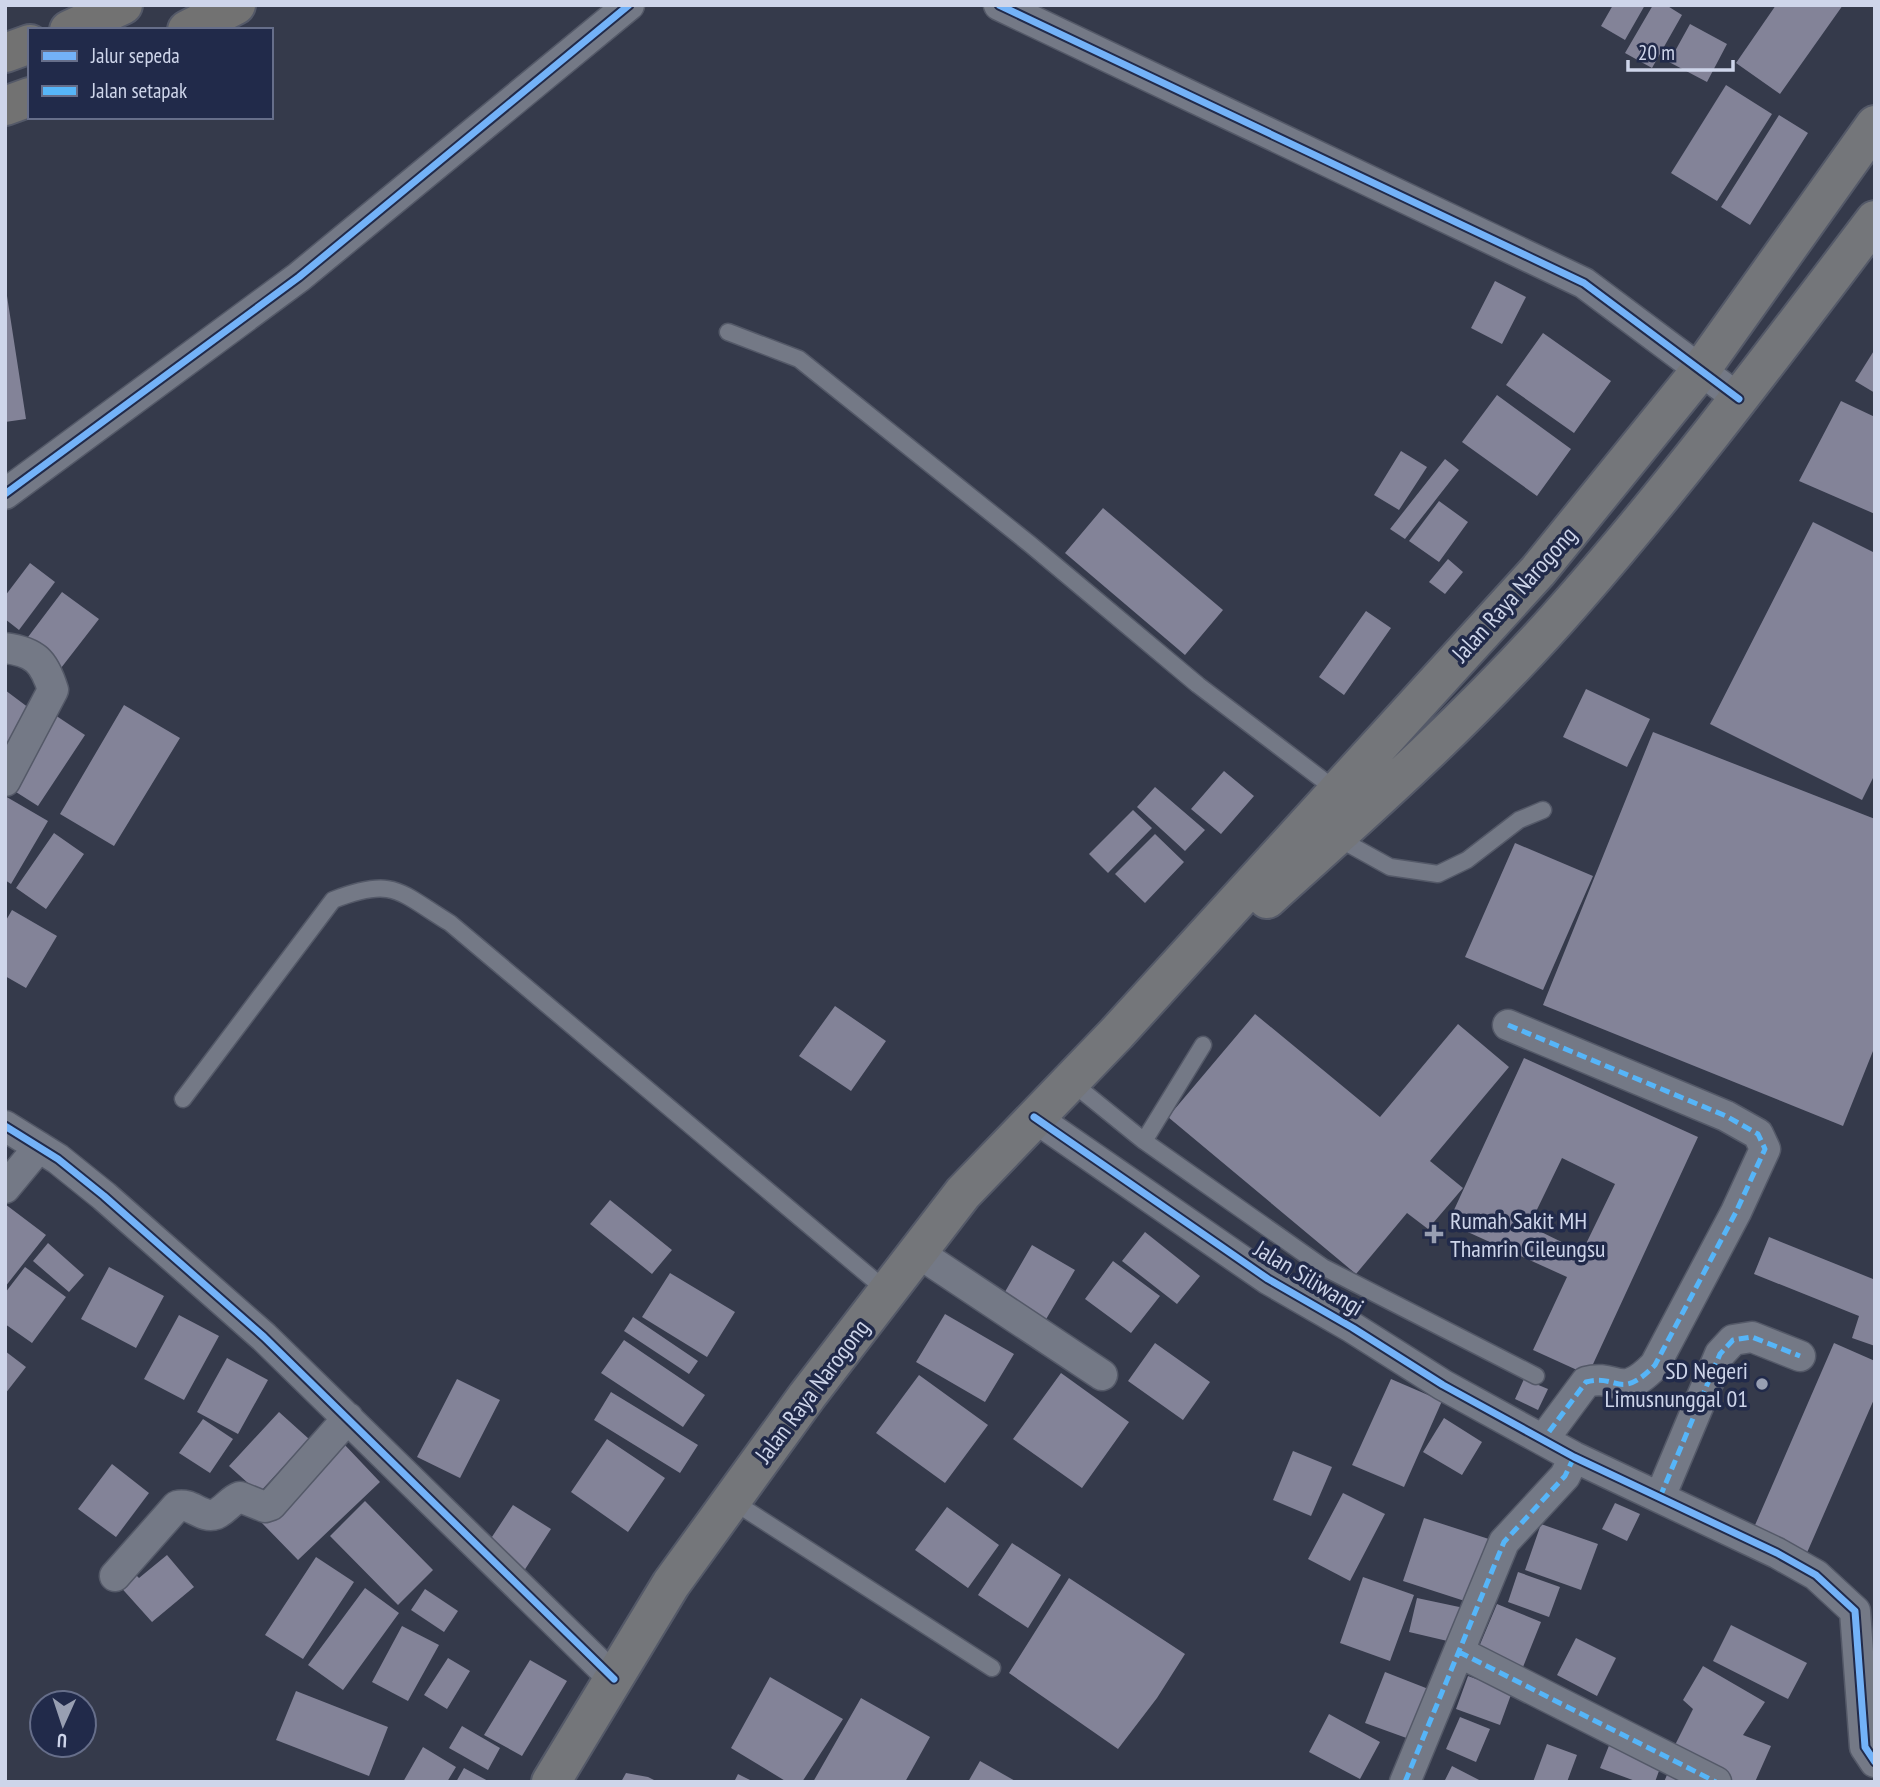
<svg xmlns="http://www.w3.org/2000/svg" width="1880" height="1787" font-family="'PT Sans Narrow',sans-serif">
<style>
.building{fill:#838398;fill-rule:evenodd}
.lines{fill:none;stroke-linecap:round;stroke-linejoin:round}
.lane-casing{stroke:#545968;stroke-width:19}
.street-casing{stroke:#545968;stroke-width:33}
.primary-casing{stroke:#545968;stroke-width:42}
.highway-casing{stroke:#545968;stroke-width:42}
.lane{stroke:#747986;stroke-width:16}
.street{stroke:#747986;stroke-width:30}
.primary{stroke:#74767a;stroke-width:38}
.highway{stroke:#727272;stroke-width:38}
.quiet{stroke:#56b5f8;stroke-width:5;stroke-dasharray:10 5;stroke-linecap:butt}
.cycleway-casing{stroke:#212a4a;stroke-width:11}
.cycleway{stroke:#73b2f8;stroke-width:7}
.poi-dot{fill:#989fb2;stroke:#212a4a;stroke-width:2.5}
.labels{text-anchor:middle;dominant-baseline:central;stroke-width:7;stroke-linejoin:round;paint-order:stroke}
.street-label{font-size:24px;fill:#ced5ea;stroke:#212a4a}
.poi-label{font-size:24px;fill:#ced5ea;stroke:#212a4a;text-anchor:start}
</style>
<rect width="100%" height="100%" fill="#353a4b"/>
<path class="building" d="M 1613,5 L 1645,5 L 1625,40 L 1601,26 Z
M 1653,5 L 1666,5 L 1682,15 L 1652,68 L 1625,53 Z
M 1776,5 L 1843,5 L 1780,94 L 1736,63 Z
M 1690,24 L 1727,44 L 1707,82 L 1669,62 Z
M 1726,85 L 1772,114 L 1717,201 L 1671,173 Z
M 1779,115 L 1808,133 L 1750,225 L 1721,207 Z
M 1495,281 L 1526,297 L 1502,344 L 1471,328 Z
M 5,283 L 26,419 L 5,422 Z
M 1543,333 L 1611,381 L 1574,433 L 1506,385 Z
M 1875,349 L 1875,393 L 1855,381 Z
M 1497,395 L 1571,449 L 1537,496 L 1462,442 Z
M 1841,401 L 1875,417 L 1875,514 L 1799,481 Z
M 1401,451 L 1427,467 L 1399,510 L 1374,495 Z
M 1445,459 L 1459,470 L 1405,539 L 1390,529 Z
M 1439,501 L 1468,522 L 1439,562 L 1409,541 Z
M 1103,508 L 1223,610 L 1185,655 L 1065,553 Z
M 1813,522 L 1875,553 L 1875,774 L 1862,800 L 1710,724 Z
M 1448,559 L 1463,572 L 1445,594 L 1429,582 Z
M 30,563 L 55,582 L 19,630 L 5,619 L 5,596 Z
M 62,592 L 99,619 L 61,668 L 25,641 Z
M 1366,611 L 1391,628 L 1344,695 L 1319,677 Z
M 1586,689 L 1650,719 L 1627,767 L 1563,737 Z
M 5,690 L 33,711 L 5,746 Z
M 124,705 L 180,738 L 114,846 L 60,814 Z
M 52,713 L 85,735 L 38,806 L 5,785 Z
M 1653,732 L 1875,819 L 1875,1046 L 1843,1126 L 1543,1005 Z
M 1224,771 L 1254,796 L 1221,834 L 1191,809 Z
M 1155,787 L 1205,830 L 1185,851 L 1137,807 Z
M 5,796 L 48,821 L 11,884 L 5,880 Z
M 1133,810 L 1152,828 L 1108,873 L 1089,854 Z
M 54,833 L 84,854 L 46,909 L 16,888 Z
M 1155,834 L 1184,862 L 1145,903 L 1115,874 Z
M 1515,843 L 1593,876 L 1543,990 L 1465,957 Z
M 12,910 L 57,936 L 26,988 L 5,976 L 5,922 Z
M 835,1006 L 886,1041 L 851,1091 L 799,1056 Z
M 1255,1014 L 1380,1117 L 1458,1024 L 1509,1067 L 1430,1161 L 1463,1188 L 1428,1229 L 1407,1213 L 1356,1274 L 1168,1117 Z
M 1524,1058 L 1698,1137 L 1588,1375 L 1533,1350 L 1567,1277 L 1448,1223 ZM 1562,1158 L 1615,1184 L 1582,1252 L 1529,1226 Z
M 610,1200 L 672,1250 L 652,1274 L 590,1224 Z
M 5,1204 L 46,1235 L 5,1287 Z
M 1145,1232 L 1200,1276 L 1177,1304 L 1122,1261 Z
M 1769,1237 L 1873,1279 L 1875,1274 L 1875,1346 L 1852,1338 L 1859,1316 L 1754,1274 Z
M 48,1243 L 84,1275 L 69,1292 L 33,1261 Z
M 1032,1245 L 1075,1270 L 1045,1321 L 1002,1297 Z
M 1113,1261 L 1160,1296 L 1131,1333 L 1085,1299 Z
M 25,1267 L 66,1297 L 32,1343 L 5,1324 L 5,1293 Z
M 109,1267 L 164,1296 L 136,1348 L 81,1319 Z
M 670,1273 L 735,1312 L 707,1357 L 642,1317 Z
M 945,1314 L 1014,1354 L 985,1402 L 916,1362 Z
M 179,1315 L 219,1336 L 184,1400 L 144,1379 Z
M 633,1317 L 698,1361 L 689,1374 L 624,1331 Z
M 624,1340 L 705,1395 L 683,1427 L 601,1373 Z
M 1155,1343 L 1210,1382 L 1183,1420 L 1128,1381 Z
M 1834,1343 L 1875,1361 L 1875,1397 L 1806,1555 L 1752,1532 Z
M 5,1351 L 26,1367 L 5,1394 Z
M 227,1358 L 268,1380 L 238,1434 L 197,1412 Z
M 1061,1373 L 1129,1422 L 1082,1488 L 1013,1439 Z
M 919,1375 L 988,1425 L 945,1483 L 876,1433 Z
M 457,1379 L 500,1400 L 460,1478 L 417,1457 Z
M 1391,1379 L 1442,1401 L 1404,1487 L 1352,1465 Z
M 1524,1379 L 1548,1389 L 1538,1410 L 1515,1399 Z
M 611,1392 L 698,1445 L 680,1473 L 594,1420 Z
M 279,1412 L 309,1439 L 259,1493 L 229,1466 Z
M 1444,1418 L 1482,1442 L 1462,1475 L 1423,1452 Z
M 203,1419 L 233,1439 L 210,1473 L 179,1453 Z
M 607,1439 L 665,1478 L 628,1532 L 571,1492 Z
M 343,1443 L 380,1482 L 298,1560 L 261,1522 Z
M 1293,1451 L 1332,1467 L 1311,1516 L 1273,1500 Z
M 112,1464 L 149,1493 L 116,1537 L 78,1509 Z
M 1343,1493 L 1385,1514 L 1350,1581 L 1308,1559 Z
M 365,1501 L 433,1570 L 398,1605 L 330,1536 Z
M 1615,1503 L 1640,1514 L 1627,1541 L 1602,1529 Z
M 513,1505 L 551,1529 L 522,1574 L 484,1549 Z
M 947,1507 L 999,1545 L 968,1588 L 915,1550 Z
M 1424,1518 L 1495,1541 L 1474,1604 L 1403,1581 Z
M 1541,1524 L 1598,1544 L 1581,1590 L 1525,1570 Z
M 1012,1543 L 1061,1575 L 1028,1628 L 978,1595 Z
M 167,1555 L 194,1587 L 152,1622 L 117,1583 L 131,1570 L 139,1578 Z
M 316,1557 L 354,1582 L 303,1659 L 265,1635 Z
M 1518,1572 L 1560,1587 L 1549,1617 L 1508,1602 Z
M 1363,1577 L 1414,1595 L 1390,1661 L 1340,1643 Z
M 1069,1578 L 1185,1654 L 1157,1698 L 1118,1749 L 1009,1673 Z
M 365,1588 L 399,1613 L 343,1690 L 308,1665 Z
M 425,1589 L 458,1611 L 444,1632 L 411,1610 Z
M 1417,1598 L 1464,1608 L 1456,1643 L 1409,1632 Z
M 1497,1604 L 1541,1622 L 1521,1672 L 1476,1654 Z
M 1731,1625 L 1807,1663 L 1788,1699 L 1713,1661 Z
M 402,1626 L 439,1645 L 408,1701 L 372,1682 Z
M 1576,1638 L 1616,1658 L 1597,1696 L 1557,1675 Z
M 448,1658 L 470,1671 L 447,1709 L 424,1695 Z
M 530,1660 L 567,1681 L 522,1756 L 484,1735 Z
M 1703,1666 L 1765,1702 L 1743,1735 L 1771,1746 L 1755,1782 L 1729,1782 L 1671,1753 L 1693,1709 L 1683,1700 Z
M 1385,1672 L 1431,1690 L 1412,1740 L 1365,1723 Z
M 1468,1676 L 1512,1692 L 1500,1725 L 1456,1709 Z
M 770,1677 L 843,1719 L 802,1782 L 787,1782 L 731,1748 Z
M 296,1691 L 388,1727 L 369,1776 L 276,1740 Z
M 861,1698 L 930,1737 L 905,1782 L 813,1782 Z
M 1329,1714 L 1380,1742 L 1360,1779 L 1309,1752 Z
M 1460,1717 L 1490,1729 L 1476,1762 L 1446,1749 Z
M 462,1726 L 500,1748 L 488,1770 L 449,1748 Z
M 1612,1738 L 1664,1757 L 1655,1782 L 1638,1782 L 1600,1768 Z
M 1547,1744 L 1577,1755 L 1567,1782 L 1533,1782 Z
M 423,1747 L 456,1767 L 447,1782 L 403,1782 Z
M 980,1761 L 1017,1782 L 968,1782 Z
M 1452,1766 L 1483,1782 L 1444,1782 Z
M 464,1768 L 490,1782 L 456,1782 Z
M 1669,1770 L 1702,1782 L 1664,1782 Z
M 626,1773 L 648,1777 L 658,1782 L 621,1782 Z
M 738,1774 L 754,1782 L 734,1782 Z"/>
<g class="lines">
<g class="lane-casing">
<path id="lane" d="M 728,332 L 799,359 L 1031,545 L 1198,685 L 1336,790
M 1336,837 L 1390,867 L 1438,874 L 1467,860 L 1519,820 L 1543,810
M 1070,1081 L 1144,1141 L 1323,1267 L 1536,1376
M 183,1099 L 333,900 C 394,876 399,892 450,923 L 887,1291
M 1144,1141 L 1203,1045
M 731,1500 L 992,1668"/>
</g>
<g class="street-casing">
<path id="street" d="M 999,5 L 1584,283 L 1739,399
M 5,494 L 299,277 L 629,5
M 5,648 C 35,652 44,661 53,690 L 5,781
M 1508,1025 L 1726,1116 L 1758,1134 L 1765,1149 L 1736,1212 L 1655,1365 C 1619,1402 1618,1373 1586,1382 L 1543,1440
M 1034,1117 L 1268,1279 L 1353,1328 L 1443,1385 L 1574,1457 L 1777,1553 L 1816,1575 L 1855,1611 L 1865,1747 L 1875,1762
M 5,1126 L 58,1159 L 104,1196 L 264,1337 L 614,1679
M 5,1188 L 39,1147
M 917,1252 L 1102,1375
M 1660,1497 L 1720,1354 L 1733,1340 L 1752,1337 L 1800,1356
M 115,1576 L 177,1506 C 191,1502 202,1519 216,1514 C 225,1510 231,1500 240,1497 L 265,1507 L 271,1505 L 348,1418
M 1459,1652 L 1716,1782
M 1405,1782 L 1504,1542 L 1565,1476 L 1574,1457"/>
</g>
<g class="primary-casing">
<path id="primary" d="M 1267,899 C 1373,804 1479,709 1573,601 C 1680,479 1777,349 1875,220
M 551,1782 L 671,1584 L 807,1396 L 963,1193 L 1117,1033 L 1538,571 L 1700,371 L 1875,125"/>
</g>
<g class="highway-casing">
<path id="highway" d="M 69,30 L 123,5
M 187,30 L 236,5
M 5,53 L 30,44
M 5,106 L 30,97"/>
</g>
<use href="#lane" class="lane"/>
<use href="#street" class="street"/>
<use href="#primary" class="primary"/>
<use href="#highway" class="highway"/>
<path class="quiet" d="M 1508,1025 L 1726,1116 L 1758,1134 L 1765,1149 L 1736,1212 L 1655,1365 C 1619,1402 1618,1373 1586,1382 L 1543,1440
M 1660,1497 L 1720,1354 L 1733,1340 L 1752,1337 L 1800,1356
M 1459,1652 L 1716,1782
M 1405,1782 L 1504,1542 L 1565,1476 L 1574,1457"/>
<g class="cycleway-casing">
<path id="cycleway" d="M 999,5 L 1584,283 L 1739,399
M 5,494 L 299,277 L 629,5
M 1034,1117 L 1268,1279 L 1353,1328 L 1443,1385 L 1574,1457 L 1777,1553 L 1816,1575 L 1855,1611 L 1865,1747 L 1875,1762
M 5,1126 L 58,1159 L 104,1196 L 264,1337 L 614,1679"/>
</g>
<use href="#cycleway" class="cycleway"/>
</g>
<g class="poi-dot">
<path d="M1430.5 1223.5h7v7h7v7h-7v7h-7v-7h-7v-7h7z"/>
<circle cx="1762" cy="1384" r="7"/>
</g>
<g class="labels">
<g class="street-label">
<text transform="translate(1514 594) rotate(-48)">Jalan Raya Narogong</text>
<text transform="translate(1309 1278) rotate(31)">Jalan Siliwangi</text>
<text transform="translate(812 1391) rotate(-53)">Jalan Raya Narogong</text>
</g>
<g class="poi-label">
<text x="1450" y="1220">Rumah Sakit MH<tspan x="1450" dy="28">Thamrin Cileungsu</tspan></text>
<text x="1748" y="1370" text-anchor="end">SD Negeri<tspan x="1748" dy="28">Limusnunggal 01</tspan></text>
</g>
</g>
<rect width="1880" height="1787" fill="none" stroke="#ced5ea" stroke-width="14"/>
<rect x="28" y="28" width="245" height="91" fill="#212a4a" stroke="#666e8a" stroke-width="2"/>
<rect x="42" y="51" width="35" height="10" fill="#73b2f8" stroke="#666e8a" stroke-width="2"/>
<text x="91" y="63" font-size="21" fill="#ced5ea">Jalur sepeda</text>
<rect x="42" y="86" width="35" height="10" fill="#56b5f8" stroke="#666e8a" stroke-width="2"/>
<text x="91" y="98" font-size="21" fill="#ced5ea">Jalan setapak</text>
<g transform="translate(63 1724) rotate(183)"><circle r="33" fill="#212a4a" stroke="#666e8a" stroke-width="2"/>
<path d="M0-5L12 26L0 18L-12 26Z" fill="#989fb2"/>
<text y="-10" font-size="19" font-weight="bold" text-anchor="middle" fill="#ced5ea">U</text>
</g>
<path d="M1628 60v10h105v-10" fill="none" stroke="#ced5ea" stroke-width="3.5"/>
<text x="1638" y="60" font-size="21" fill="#ced5ea" stroke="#212a4a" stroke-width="5" paint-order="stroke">20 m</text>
</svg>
